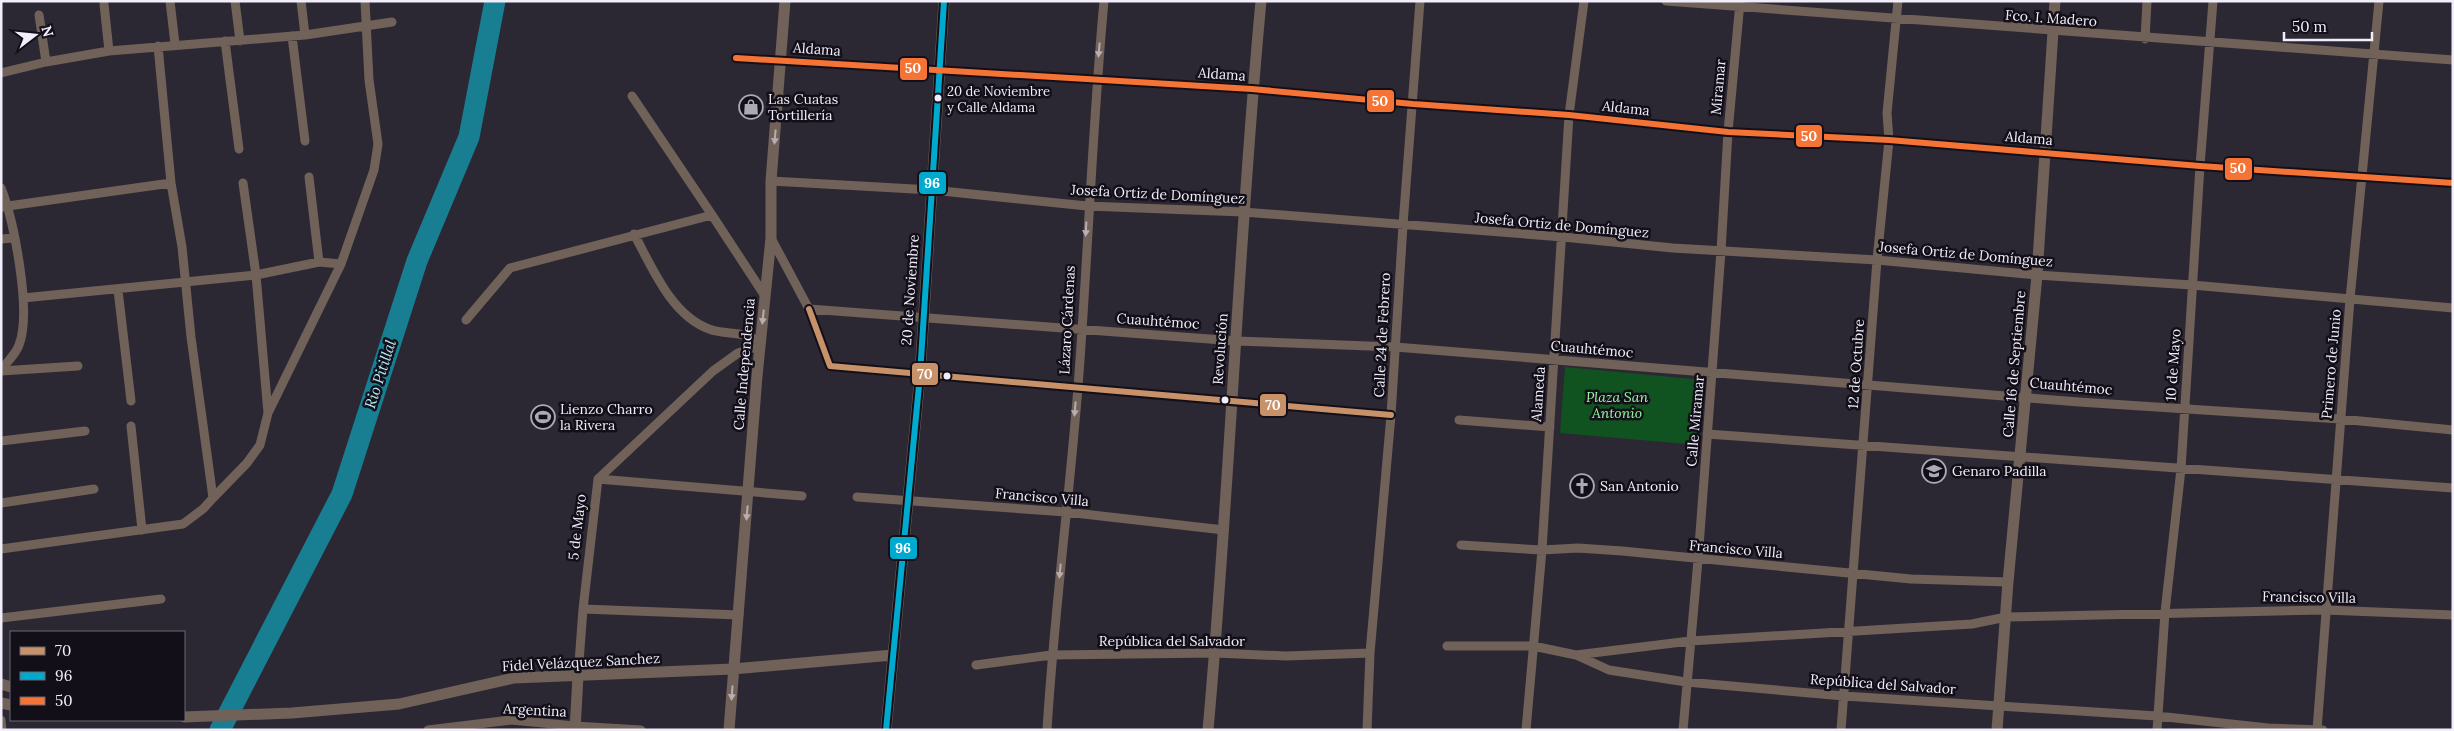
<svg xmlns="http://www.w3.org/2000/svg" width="2454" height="731" font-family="Lora,serif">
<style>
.green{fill:#115320}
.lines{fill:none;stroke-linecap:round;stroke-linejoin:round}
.river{stroke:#187e92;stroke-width:21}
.minor{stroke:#706258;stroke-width:9}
.tertiary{stroke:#706258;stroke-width:11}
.bus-1-casing{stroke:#120f18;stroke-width:10}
.bus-2-casing{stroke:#120f18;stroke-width:10}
.bus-3-casing{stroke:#120f18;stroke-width:10}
.bus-1{stroke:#c7916a;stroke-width:6}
.bus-2{stroke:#00a9ce;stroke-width:6}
.bus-3{stroke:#f57335;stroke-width:6}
.oneway{fill:#b8aeb2}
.bus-dot{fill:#f2edfb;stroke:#120f18;stroke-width:2}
.labels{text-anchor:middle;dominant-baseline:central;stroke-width:5;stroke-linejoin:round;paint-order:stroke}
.bus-label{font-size:13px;fill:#f2edfb;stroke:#120f18;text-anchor:start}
.street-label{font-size:14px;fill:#f2edfb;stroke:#120f18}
.poi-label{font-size:14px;fill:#f2edfb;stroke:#120f18;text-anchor:start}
.park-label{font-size:14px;font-style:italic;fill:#98f8a0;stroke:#120f18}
.water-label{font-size:15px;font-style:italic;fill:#b4ecfa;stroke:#120f18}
.line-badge{stroke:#120f18;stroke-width:2}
.badge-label{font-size:14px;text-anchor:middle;font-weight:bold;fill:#fff}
</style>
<rect width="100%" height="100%" fill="#2c2833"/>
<path class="green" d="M 1565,367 L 1703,380 L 1698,445 L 1560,433 Z"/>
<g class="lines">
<path class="river" d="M 220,730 L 342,494 L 417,261 L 469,137 L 495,1"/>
<path class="minor" d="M 170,1 L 175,44
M 235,1 L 240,41
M 301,1 L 305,35
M 1666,1 L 2453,60
M 104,4 L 109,51
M 39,15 L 46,62
M 292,36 L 305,141
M 2145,39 L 2147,1
M 225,41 L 239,149
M 736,58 L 1252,89 L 1413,104 L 1569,115 L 1728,132 L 1889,140 L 2200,166 L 2453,183
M 1,73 L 46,62 L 109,51 L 305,35 L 392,22
M 632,96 L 712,215
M 309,177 L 319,262
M 771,181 L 932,190 L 1087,206 L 1243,212 L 1563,237 L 1673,248 L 1877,260 L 2037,275 L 2192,285 L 2453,308
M 1,188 C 14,221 32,312 19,345 C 16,354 7,362 1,370
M 1,207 L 171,183
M 634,234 C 652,267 671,315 709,329 C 728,336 742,329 761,343
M 771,238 L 809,309 L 1236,341 L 1395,347 L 2079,402 L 2340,419 L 2453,430
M 1,239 L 14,238
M 118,290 L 131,401
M 23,298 L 256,275 L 319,262 L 341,264
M 809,309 L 830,366 L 1391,415
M 466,320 L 510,268 L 712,215 L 765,296
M 1,371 L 78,366
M 268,413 L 341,264 L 374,170 L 378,144 L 369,80 L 365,1
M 1459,420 L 1550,427
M 131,426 L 142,530
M 1707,434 L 2453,488
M 1,441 L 85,431
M 598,479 L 802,496
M 857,497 L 1066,512 L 1224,530
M 213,498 L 247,463 L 260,445 L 268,413 L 256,275 L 243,183
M 1,503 L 94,489
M 1461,545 L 1542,550 L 1578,548 L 1622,551 L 1911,579 L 2008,582
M 1,549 L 183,524 L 203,509 L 213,498 L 191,337 L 182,247 L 171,183 L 158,46
M 583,609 L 739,615
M 1,618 L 161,599
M 1447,646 L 1533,646 L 1576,655 L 1609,670 L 1686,682 L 1844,696 L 2157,716 L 2268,728 L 2323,730
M 1576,655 L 1690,641 L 1972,624 L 2006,617 L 2325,610 L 2453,615
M 976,665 L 1051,655 L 1215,653 L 1286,656 L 1370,653
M 578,676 L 583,609 L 598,479 L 713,371 L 738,353 L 760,346
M 1,720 L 2,730
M 428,730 L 511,720 L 575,726 L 641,730
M 1047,730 C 1054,615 1069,501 1078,387 C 1088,258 1092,130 1104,1
M 1367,730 L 1370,653 L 1391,415 L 1403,225 L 1420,1
M 1526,730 L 1542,550 L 1569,115 L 1584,1
M 1683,730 L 1698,560 L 1721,251 L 1728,132 L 1740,2
M 1841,730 L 1877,260 L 1889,140 L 1887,113 L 1898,1
M 2157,730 L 2165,612 L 2181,469 L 2200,166 L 2213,1
M 2317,730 L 2350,299 L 2379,1"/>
<path class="tertiary" d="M 1,684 L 11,687
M 1,703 L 11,705
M 184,717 L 292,713 L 399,704 L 514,678 L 733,669 L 893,655
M 575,730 L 578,676
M 729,730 L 757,376 L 771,238 L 771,181 L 785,1
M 886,730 L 920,375 L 944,1
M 1208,730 C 1230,487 1238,244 1261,1
M 1997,730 L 2008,582 L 2037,275 L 2055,1"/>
<g class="bus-1-casing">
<path id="bus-1" d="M 809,309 L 830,366 L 1391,415"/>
</g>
<g class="bus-2-casing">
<path id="bus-2" d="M 886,730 L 920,375 L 944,1"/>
</g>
<g class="bus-3-casing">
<path id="bus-3" d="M 736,58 L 1252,89 L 1413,104 L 1569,115 L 1728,132 L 1889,140 L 2200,166 L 2453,183"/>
</g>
<use href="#bus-1" class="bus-1"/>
<use href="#bus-2" class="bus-2"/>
<use href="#bus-3" class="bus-3"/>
</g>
<defs><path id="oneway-solid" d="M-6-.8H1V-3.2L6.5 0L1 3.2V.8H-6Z" transform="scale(1.25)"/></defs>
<g class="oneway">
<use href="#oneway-solid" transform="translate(1099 50) rotate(95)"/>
<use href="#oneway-solid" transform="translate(775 137) rotate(95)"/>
<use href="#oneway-solid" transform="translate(1086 229) rotate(93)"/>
<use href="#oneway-solid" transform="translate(763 317) rotate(96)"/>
<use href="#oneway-solid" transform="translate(1075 409) rotate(95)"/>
<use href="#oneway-solid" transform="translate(747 513) rotate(95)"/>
<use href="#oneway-solid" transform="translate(1060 571) rotate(96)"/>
<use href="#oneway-solid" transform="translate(732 693) rotate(94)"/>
</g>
<defs>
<g id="shop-ring" transform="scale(1.25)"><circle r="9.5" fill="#120f18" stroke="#ada8b5" stroke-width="1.5"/><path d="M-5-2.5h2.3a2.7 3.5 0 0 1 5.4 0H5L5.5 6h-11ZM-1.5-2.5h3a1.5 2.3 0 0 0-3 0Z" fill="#ada8b5"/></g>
<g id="stadium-ring" transform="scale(1.25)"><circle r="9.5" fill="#120f18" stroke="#ada8b5" stroke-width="1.5"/><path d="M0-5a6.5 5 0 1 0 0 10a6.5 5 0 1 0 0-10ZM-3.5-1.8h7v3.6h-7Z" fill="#ada8b5"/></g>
<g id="school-ring" transform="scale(1.25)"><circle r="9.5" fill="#120f18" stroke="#ada8b5" stroke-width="1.5"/><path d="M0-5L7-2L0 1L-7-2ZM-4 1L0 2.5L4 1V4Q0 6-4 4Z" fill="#ada8b5"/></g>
<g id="church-ring" transform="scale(1.25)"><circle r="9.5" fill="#120f18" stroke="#ada8b5" stroke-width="1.5"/><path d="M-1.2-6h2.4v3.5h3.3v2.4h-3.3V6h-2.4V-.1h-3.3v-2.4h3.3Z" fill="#ada8b5"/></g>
</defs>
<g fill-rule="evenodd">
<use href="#shop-ring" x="751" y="107"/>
<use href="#stadium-ring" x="543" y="417"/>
<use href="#school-ring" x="1934" y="471"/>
<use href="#church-ring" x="1582" y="486"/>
</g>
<g class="bus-dot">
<circle cx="938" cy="98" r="4.5"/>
<circle cx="947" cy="376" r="4.5"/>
<circle cx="1225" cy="400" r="4.5"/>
</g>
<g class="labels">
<g class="bus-label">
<text x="947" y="91">20 de Noviembre<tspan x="947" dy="16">y Calle Aldama</tspan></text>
</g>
<g class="street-label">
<text transform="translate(2051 18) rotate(4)">Fco. I. Madero</text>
<text transform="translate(817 49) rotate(4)">Aldama</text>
<text transform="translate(1222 74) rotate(4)">Aldama</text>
<text transform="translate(1718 87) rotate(-85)">Miramar</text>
<text transform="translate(1626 108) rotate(6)">Aldama</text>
<text transform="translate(2029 138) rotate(5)">Aldama</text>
<text transform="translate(1158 194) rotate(3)">Josefa Ortiz de Domínguez</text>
<text transform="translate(1562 225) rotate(5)">Josefa Ortiz de Domínguez</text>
<text transform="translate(1966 254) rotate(5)">Josefa Ortiz de Domínguez</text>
<text transform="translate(910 290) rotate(-86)">20 de Noviembre</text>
<text transform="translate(1067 320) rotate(-87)">Lázaro Cárdenas</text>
<text transform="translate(1158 321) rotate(4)">Cuauhtémoc</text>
<text transform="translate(1382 335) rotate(-87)">Calle 24 de Febrero</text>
<text transform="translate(1220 349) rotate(-86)">Revolución</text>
<text transform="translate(1592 349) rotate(5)">Cuauhtémoc</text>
<text transform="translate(744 364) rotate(-85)">Calle Independencia</text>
<text transform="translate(1856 364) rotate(-86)">12 de Octubre</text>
<text transform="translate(2014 364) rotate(-85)">Calle 16 de Septiembre</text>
<text transform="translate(2331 364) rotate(-85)">Primero de Junio</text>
<text transform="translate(2173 365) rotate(-86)">10 de Mayo</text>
<text transform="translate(2071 386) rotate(5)">Cuauhtémoc</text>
<text transform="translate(1538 394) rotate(-86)">Alameda</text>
<text transform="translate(1695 421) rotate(-85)">Calle Miramar</text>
<text transform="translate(1042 497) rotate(5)">Francisco Villa</text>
<text transform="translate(577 527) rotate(-83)">5 de Mayo</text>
<text transform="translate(1736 549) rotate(5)">Francisco Villa</text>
<text transform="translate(2309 597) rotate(1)">Francisco Villa</text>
<text x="1172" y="641">República del Salvador</text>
<text transform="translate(581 662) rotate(-3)">Fidel Velázquez Sanchez</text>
<text transform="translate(1883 684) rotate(4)">República del Salvador</text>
<text transform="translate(535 710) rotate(3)">Argentina</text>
</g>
<g class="poi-label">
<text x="768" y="99">Las Cuatas<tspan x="768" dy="16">Tortillería</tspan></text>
<text x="560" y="409">Lienzo Charro<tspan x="560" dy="16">la Rivera</tspan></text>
<text x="1952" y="471">Genaro Padilla</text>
<text x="1600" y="486">San Antonio</text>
</g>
<g class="park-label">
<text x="1617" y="397">Plaza San<tspan x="1617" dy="16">Antonio</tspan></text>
</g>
<g class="water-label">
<text transform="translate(380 374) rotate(-72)">Rio Pitillal</text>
</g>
</g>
<g class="line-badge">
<rect x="899" y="57" width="29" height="24" rx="5" fill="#f57335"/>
<rect x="1366" y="89" width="29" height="24" rx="5" fill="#f57335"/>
<rect x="1795" y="124" width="28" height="24" rx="5" fill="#f57335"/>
<rect x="2224" y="157" width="29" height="24" rx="5" fill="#f57335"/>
<rect x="918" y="171" width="29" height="24" rx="5" fill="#00a9ce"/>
<rect x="911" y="362" width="28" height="24" rx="5" fill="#c7916a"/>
<rect x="1259" y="393" width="28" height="24" rx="5" fill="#c7916a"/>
<rect x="889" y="536" width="29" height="24" rx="5" fill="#00a9ce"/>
</g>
<g class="badge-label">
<text x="913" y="73">50</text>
<text x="1380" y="106">50</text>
<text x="1809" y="141">50</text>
<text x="2238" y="173">50</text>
<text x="932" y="188">96</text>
<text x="925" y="379">70</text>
<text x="1273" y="410">70</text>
<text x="903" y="553">96</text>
</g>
<rect width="2454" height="731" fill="none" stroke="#f2edfb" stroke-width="5"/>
<rect x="10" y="631" width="175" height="90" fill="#120f18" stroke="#6c6873"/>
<rect x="20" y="647" width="25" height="8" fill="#c7916a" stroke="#6c6873"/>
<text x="55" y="656" font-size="15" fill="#f2edfb">70</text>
<rect x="20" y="672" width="25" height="8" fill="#00a9ce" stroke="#6c6873"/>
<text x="55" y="681" font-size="15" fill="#f2edfb">96</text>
<rect x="20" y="697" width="25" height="8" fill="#f57335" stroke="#6c6873"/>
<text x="55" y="706" font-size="15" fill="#f2edfb">50</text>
<g transform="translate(35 35) rotate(74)" stroke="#120f18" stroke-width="4" paint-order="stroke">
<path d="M0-4L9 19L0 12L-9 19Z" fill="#f2edfb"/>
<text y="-8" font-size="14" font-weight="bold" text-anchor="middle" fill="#f2edfb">N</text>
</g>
<path d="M2284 32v8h88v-8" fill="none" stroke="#f2edfb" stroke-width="2.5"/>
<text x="2292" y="32" font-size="15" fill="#f2edfb" stroke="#120f18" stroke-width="4" paint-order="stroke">50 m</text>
</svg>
